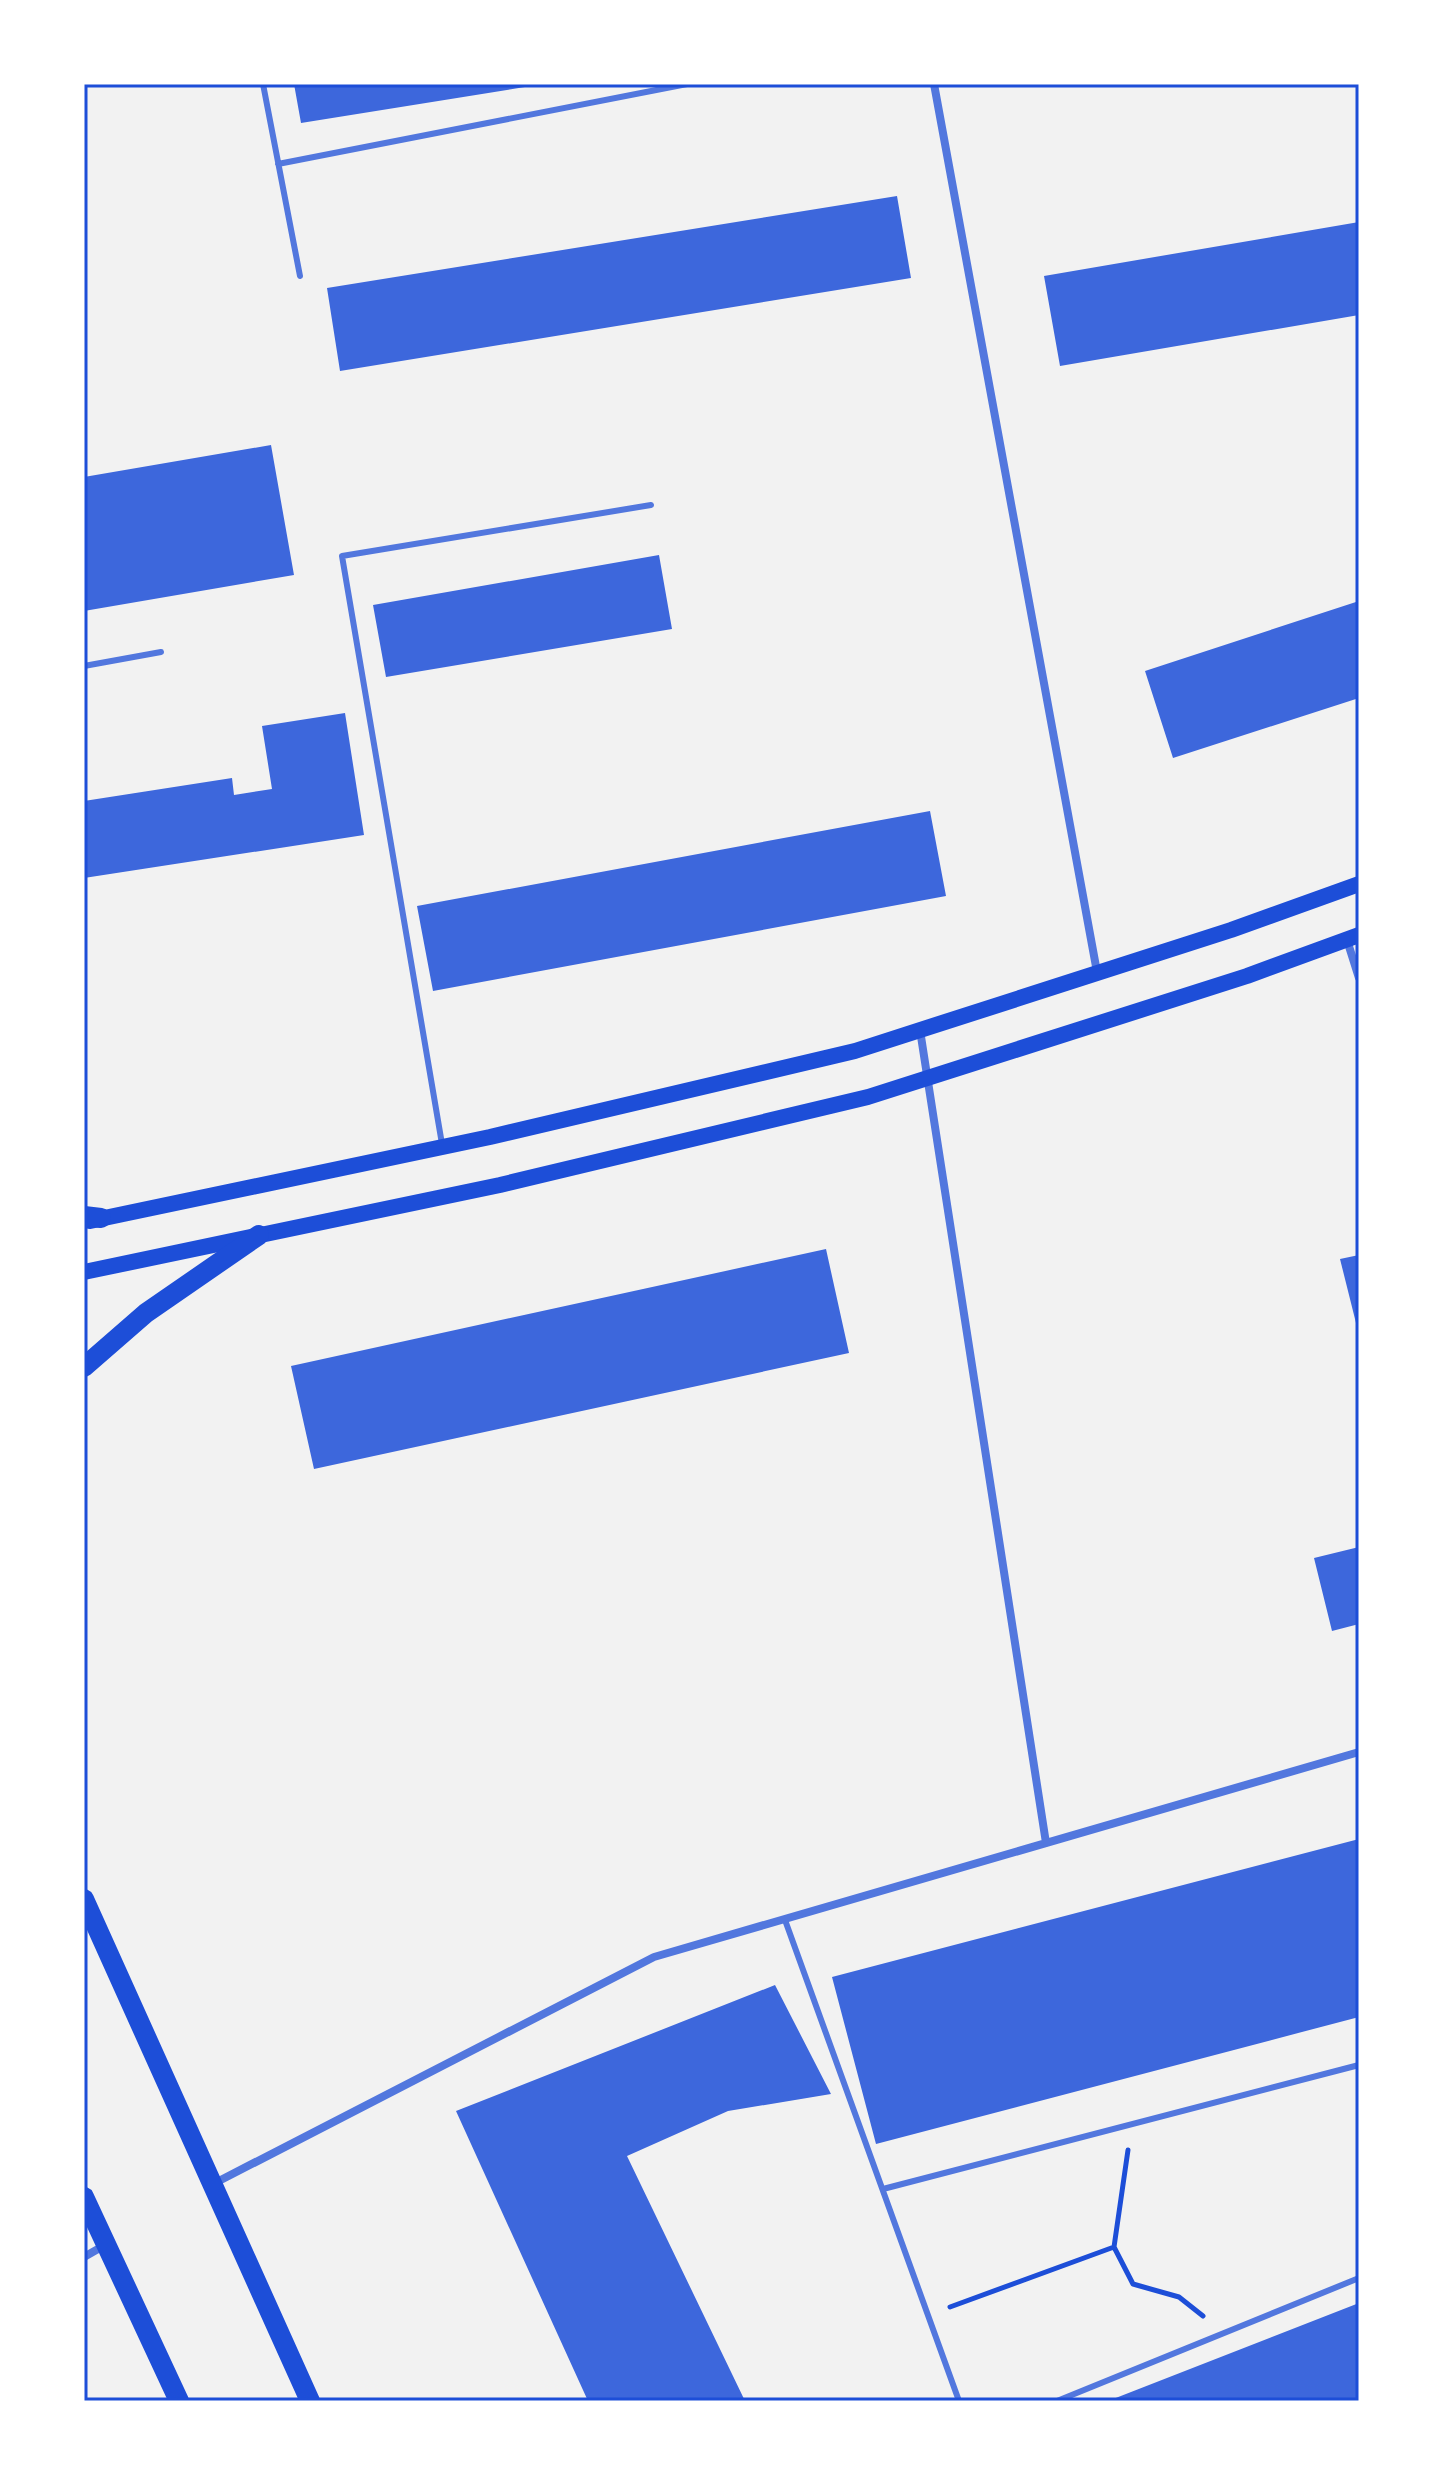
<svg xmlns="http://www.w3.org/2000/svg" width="1443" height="2485" font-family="'Exo 2',sans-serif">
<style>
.building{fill:#3d67dc}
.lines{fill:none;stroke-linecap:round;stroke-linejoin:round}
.path{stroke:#1d4ed8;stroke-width:5}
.service{stroke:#5277de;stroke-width:6}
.minor{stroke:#5277de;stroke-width:8}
.secondary{stroke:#1d4ed8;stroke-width:16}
.primary{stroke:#1d4ed8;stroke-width:20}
.neatline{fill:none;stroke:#1d4ed8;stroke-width:3}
</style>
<rect width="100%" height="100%" fill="#f2f2f2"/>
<path class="building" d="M 294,84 L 531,84 L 531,86 L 301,123 Z
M 897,196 L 911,278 L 340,371 L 327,288 Z
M 1359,222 L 1359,315 L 1060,366 L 1044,276 Z
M 271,445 L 294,575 L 84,611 L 84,477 Z
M 659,555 L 672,629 L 386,677 L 373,605 Z
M 1359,601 L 1359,698 L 1173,758 L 1145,671 Z
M 345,713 L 364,835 L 84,878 L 84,801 L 232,778 L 234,795 L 272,789 L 262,726 Z
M 930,811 L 946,896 L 433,991 L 417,906 Z
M 826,1249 L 849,1353 L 314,1469 L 291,1366 Z
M 1359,1255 L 1359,1331 L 1358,1331 L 1340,1259 Z
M 1359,1547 L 1359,1624 L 1332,1631 L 1314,1558 Z
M 1359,1839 L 1359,2017 L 876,2144 L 832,1977 Z
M 775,1985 L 831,2094 L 728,2111 L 627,2156 L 745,2401 L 588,2401 L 456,2111 Z
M 1359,2303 L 1359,2401 L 1108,2401 Z"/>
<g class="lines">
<path class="path" d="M 1128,2150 L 1114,2247 L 1133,2284 L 1179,2297 L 1203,2316
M 950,2307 L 1114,2247"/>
<path class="service" d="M 263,84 L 300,276
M 278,164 L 687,84
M 84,666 L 161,652
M 442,1144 L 342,556 L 651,505
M 785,1920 L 959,2401
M 883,2189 L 1359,2065
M 1057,2401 L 1359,2278"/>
<path class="minor" d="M 934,84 L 1097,972
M 1347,940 L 1359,978
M 920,1030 L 1046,1843
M 213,2184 L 654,1957 L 1359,1752
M 84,2257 L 105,2245"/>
<path class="secondary" d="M 90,1221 L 490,1137 L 855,1051 L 1231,930 L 1359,884
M 84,1272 L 500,1185 L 868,1097 L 1247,976 L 1359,935"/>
<path class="primary" d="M 84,1216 L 101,1218
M 84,1367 L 146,1313 L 259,1235
M 84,1899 L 310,2401
M 84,2197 L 179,2401"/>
</g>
<rect width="1443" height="2485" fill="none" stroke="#ffffff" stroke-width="172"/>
<rect x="86" y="86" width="1271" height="2313" class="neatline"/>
</svg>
